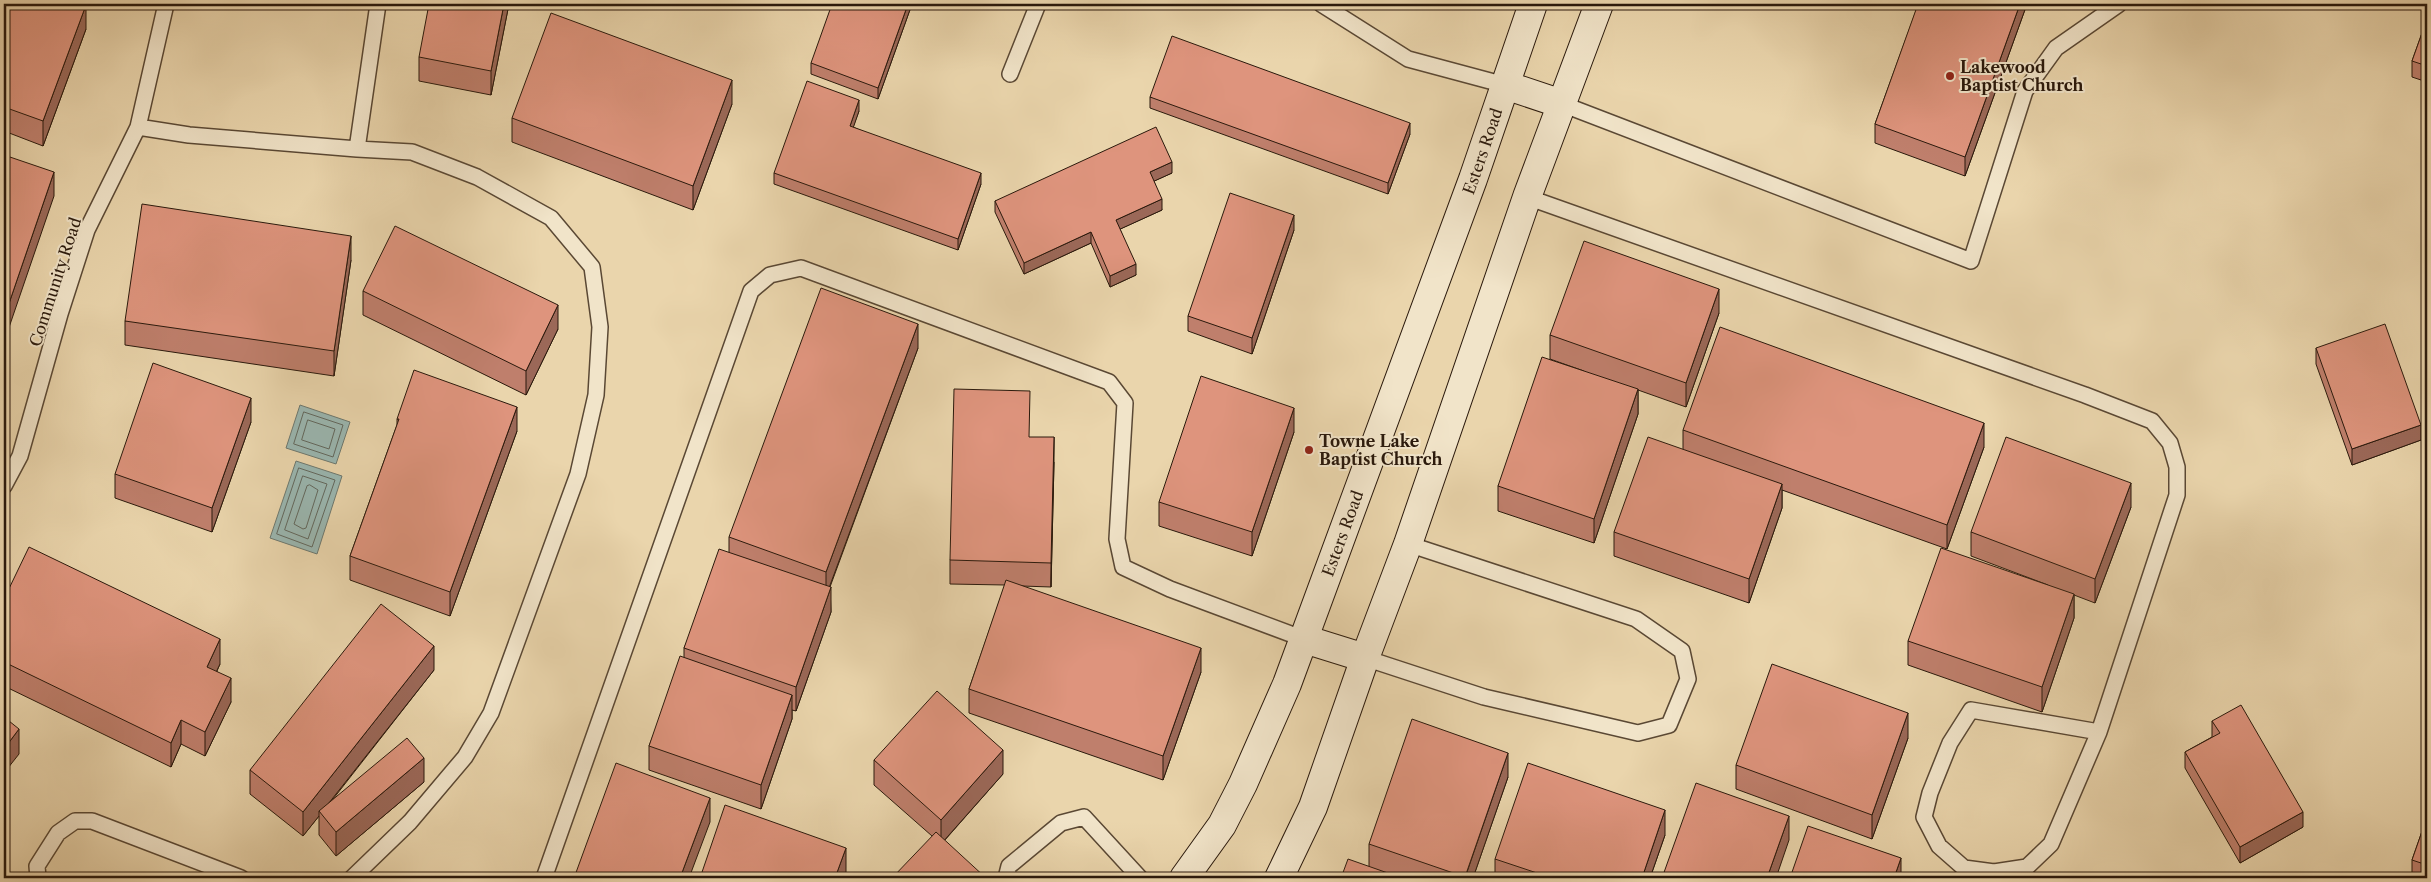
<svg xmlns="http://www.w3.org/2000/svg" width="2431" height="882" font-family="'Libre Caslon Text',serif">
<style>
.water{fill:#9ab7b1;stroke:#6d786f}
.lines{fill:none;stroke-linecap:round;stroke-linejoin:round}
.shore{stroke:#62685e;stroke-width:1}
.service-casing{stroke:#5a4834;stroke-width:18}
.secondary-casing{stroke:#2a190c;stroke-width:30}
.service{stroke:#f1e4c9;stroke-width:15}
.secondary{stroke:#f1e4c9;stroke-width:28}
.wall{fill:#bf7f6c;stroke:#2a190c}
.shaded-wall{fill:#9b6858;stroke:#2a190c}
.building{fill:#de947d;stroke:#2a190c}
.poi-dot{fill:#8f2418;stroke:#f1e4c9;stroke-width:2}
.labels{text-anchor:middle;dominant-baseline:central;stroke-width:4;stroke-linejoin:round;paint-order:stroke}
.poi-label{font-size:16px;font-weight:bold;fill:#2a190c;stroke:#f1e4c9;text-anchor:start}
.street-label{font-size:16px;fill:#2a190c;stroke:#f1e4c9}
</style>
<rect width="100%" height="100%" fill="#ead5ac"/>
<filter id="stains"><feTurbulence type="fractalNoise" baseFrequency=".004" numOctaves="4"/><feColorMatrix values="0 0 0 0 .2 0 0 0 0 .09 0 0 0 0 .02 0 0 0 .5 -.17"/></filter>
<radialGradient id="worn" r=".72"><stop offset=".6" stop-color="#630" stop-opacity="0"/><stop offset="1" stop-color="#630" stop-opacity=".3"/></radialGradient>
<path class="water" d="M 300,405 L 350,422 L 336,464 L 286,448 Z
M 296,461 L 342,476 L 317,554 L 270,538 Z"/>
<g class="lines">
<path class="shore" d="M 304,412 L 343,425 L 333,457 L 294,444 Z
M 308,420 L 335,429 L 329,449 L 302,440 Z
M 299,468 L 335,480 L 312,547 L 277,534 Z
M 303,476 L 327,484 L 308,539 L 285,530 Z
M 310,485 L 318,490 L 306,528 L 303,529 L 294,524 L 307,486 Z"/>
<g class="service-casing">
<path id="service" d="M 1321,4 L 1408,59 L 1505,85
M 1010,74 L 1038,4
M 1562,104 L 1971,261 L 2025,91 L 2056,48 L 2119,4
M 138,127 L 189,135 L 357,149 L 412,152 L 477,177 L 551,218 L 592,267 L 600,327 L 596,395 L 578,474 L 491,713 L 465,757 L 410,822 L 352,878
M 357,149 L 378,4
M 1527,197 L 2085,395 L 2152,421 L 2170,443 L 2177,467 L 2177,495 L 2099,732
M 4,486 L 20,456 L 60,314 L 87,230 L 138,127 L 166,4
M 1365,658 L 1484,697 L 1638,733 L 1669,725 L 1688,679 L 1682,651 L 1636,619 L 1408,544
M 1971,710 L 2099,732 L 2051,844 L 2027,867 L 1994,872 L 1964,868 L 1939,846 L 1924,817 L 1930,793 L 1950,743 Z
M 38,878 L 37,866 L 58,833 L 75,821 L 92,821 L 241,878
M 544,878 L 751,291 L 770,275 L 801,268 L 1109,382 L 1125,403 L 1117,539 L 1123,567 L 1170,589 L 1304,639
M 1006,878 L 1009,866 L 1061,823 L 1084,817 L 1140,878"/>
</g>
<g class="secondary-casing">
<g id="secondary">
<path d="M 1505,85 L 1562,104"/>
<path d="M 1304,639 L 1365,658"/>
<path id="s1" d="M 1184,878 L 1222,825 L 1243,784 L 1287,684 L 1473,179 L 1533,4"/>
<path d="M 1279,878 L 1313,807 L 1365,658 L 1408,544 L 1527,197 L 1599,4"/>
</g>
</g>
<use href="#service" class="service"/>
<use href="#secondary" class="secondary"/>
</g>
<path class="wall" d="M 4,4 L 86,29 L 43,146 L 4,131 Z
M 114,4 L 122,4 L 121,6 Z
M 509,4 L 491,95 L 419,81 L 419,57 Z
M 912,4 L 878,99 L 811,74 L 811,63 Z
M 1906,4 L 2027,4 L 1965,176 L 1875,143 L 1875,124 L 1917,8 Z
M 2427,19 L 2427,82 L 2412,77 L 2412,61 Z
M 1150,97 L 1410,134 L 1388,194 L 1150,108 Z
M 732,104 L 693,210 L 512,142 L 512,118 Z
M 859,111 L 853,127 L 981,184 L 958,250 L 774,184 L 774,173 Z
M 1172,173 L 1154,181 L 1162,210 L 1120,229 L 1136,275 L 1110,287 L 1091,243 L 1024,274 L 995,212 L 995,201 Z
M 1294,230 L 1252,354 L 1188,331 L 1188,316 Z
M 351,260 L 334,376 L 125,345 L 125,321 Z
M 363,291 L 558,329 L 526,395 L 363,315 Z
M 1719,313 L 1686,407 L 1638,390 L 1638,414 L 1594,543 L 1498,511 L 1498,486 L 1584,371 L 1550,359 L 1550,335 Z
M 918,348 L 830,587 L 831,612 L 796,711 L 792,710 L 792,719 L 761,809 L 649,770 L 649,746 L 684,657 L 684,648 L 729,553 L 729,537 Z
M 2316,348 L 2421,440 L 2352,465 L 2316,364 Z
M 397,419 L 517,431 L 450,616 L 350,580 L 350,556 L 397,425 Z
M 251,422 L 212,532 L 115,498 L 115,474 Z
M 1683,430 L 1984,447 L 1947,549 L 1782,490 L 1782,508 L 1749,603 L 1614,556 L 1614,532 L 1683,449 Z
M 1294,432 L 1252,556 L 1159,526 L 1159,502 Z
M 1029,437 L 1054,462 L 1051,587 L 1022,586 L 1201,672 L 1163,780 L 969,713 L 969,689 L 1005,585 L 950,584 L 950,560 Z
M 2131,507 L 2095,603 L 2074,595 L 2074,618 L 2042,712 L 1908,665 L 1908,641 L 2048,585 L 1971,556 L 1971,532 Z
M 4,599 L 220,664 L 217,671 L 231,702 L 205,756 L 181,744 L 171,767 L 4,686 Z
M 434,670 L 330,803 L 424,782 L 336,856 L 319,835 L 319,816 L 303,836 L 250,794 L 250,770 Z
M 2212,721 L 2303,827 L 2240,863 L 2185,768 L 2185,752 L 2212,737 Z
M 1908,738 L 1872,839 L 1736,789 L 1736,765 Z
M 874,760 L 1003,774 L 945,840 L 932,836 L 874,785 Z
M 1508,777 L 1473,878 L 1341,878 L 1369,867 L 1369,844 Z
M 2427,817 L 2427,878 L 2420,878 L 2412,875 L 2412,860 Z
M 1665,835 L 1650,878 L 1495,878 L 1495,859 Z"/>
<path class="shaded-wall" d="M 504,4 L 509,4 L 491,95 L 491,71 Z
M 908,4 L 912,4 L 878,99 L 878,88 Z
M 2020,4 L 2027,4 L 1965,176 L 1965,157 Z
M 86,5 L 86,29 L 43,146 L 43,121 Z
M 732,80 L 732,104 L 693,210 L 693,186 Z
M 859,100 L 859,111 L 850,137 L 850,126 Z
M 1410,123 L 1410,134 L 1388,194 L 1388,183 Z
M 1172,162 L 1172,173 L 1150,183 L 1150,172 Z
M 54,172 L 54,196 L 4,342 L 4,318 Z
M 981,173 L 981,184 L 958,250 L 958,239 Z
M 1162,199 L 1162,210 L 1116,231 L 1116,220 Z
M 1294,215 L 1294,230 L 1252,354 L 1252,338 Z
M 1091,232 L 1091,243 L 1024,274 L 1024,263 Z
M 351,236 L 351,260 L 334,376 L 334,351 Z
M 1136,264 L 1136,275 L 1110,287 L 1110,276 Z
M 1719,289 L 1719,313 L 1686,407 L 1686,383 Z
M 558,305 L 558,329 L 526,395 L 526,371 Z
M 918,324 L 918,348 L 826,596 L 826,572 Z
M 1638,389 L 1638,414 L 1594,543 L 1594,519 Z
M 251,398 L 251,422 L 212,532 L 212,508 Z
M 517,407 L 517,431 L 450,616 L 450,592 Z
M 1294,408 L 1294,432 L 1252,556 L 1252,532 Z
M 1984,423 L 1984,447 L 1947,549 L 1947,525 Z
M 2421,425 L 2421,440 L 2352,465 L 2352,449 Z
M 1054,437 L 1054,462 L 1051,587 L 1051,563 Z
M 2131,483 L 2131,507 L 2095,603 L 2095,579 Z
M 1782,484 L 1782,508 L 1749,603 L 1749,579 Z
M 831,587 L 831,612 L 796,711 L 796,687 Z
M 2074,594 L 2074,618 L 2042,712 L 2042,687 Z
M 220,639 L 220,664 L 207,691 L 207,667 Z
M 434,646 L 434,670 L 321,813 L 319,811 L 319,816 L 303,836 L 303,812 Z
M 1201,648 L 1201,672 L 1163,780 L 1163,756 Z
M 231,678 L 231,702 L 205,756 L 205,732 Z
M 792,695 L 792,719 L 761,809 L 761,785 Z
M 1908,713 L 1908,738 L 1872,839 L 1872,815 Z
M 181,720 L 181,744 L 171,767 L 171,743 Z
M 19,729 L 19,754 L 4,773 L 4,749 Z
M 1003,750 L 1003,774 L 941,844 L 941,820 Z
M 1508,753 L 1508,777 L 1473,878 L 1465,878 Z
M 424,758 L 424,782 L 336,856 L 336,832 Z
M 710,798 L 710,822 L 689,878 L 680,878 Z
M 1665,810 L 1665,835 L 1650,878 L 1642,878 Z
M 2303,812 L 2303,827 L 2240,863 L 2240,847 Z
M 1789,816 L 1789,840 L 1776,878 L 1767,878 Z
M 846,848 L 846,872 L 844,878 L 835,878 Z
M 1901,858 L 1901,878 L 1894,878 Z"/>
<path class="building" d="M 4,4 L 83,4 L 86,5 L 43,121 L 4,107 Z
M 429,4 L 504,4 L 491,71 L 419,57 Z
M 832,4 L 908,4 L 878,88 L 811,63 Z
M 1918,4 L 2020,4 L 1965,157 L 1875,124 Z
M 551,13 L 732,80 L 693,186 L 512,118 Z
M 2427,19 L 2427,66 L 2412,61 Z
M 1172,36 L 1410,123 L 1388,183 L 1150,97 Z
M 807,81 L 859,100 L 850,126 L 981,173 L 958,239 L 774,173 Z
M 1156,127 L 1172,162 L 1150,172 L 1162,199 L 1116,220 L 1136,264 L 1110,276 L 1091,232 L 1024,263 L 995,201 Z
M 4,155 L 54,172 L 4,318 Z
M 1230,193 L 1294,215 L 1252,338 L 1188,316 Z
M 142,204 L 351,236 L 334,351 L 125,321 Z
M 395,226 L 558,305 L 526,371 L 363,291 Z
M 1584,241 L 1719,289 L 1686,383 L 1550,335 Z
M 821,288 L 918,324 L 826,572 L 729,537 Z
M 2385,324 L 2421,425 L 2352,449 L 2316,348 Z
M 1720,327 L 1984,423 L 1947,525 L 1683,430 Z
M 1542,357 L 1638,389 L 1594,519 L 1498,486 Z
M 153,363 L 251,398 L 212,508 L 115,474 Z
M 414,370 L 517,407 L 450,592 L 350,556 L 399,419 L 397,419 Z
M 1201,376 L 1294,408 L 1252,532 L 1159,502 Z
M 954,389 L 1030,391 L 1029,437 L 1054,437 L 1051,563 L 950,560 Z
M 1648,437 L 1782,484 L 1749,579 L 1614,532 Z
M 2006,437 L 2131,483 L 2095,579 L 1971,532 Z
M 29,547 L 220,639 L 207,667 L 231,678 L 205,732 L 181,720 L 171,743 L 4,662 L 4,599 Z
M 1941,548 L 2074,594 L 2042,687 L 1908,641 Z
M 719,549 L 831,587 L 796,687 L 684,648 Z
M 1006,580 L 1201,648 L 1163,756 L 969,689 Z
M 381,604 L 434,646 L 303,812 L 250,770 Z
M 680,656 L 792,695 L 761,785 L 649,746 Z
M 1772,664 L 1908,713 L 1872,815 L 1736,765 Z
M 937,691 L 1003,750 L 941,820 L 874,760 Z
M 2241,705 L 2303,812 L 2240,847 L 2185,752 L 2220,733 L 2212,721 Z
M 4,717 L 19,729 L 4,749 Z
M 1412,719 L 1508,753 L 1465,877 L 1369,844 Z
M 407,738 L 424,758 L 336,832 L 319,811 Z
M 616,763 L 710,798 L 680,878 L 574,878 Z
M 1528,763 L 1665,810 L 1642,878 L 1552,878 L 1495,859 Z
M 1696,783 L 1789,816 L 1767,878 L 1662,878 Z
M 725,805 L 846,848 L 835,878 L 700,878 Z
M 2427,817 L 2427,865 L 2412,860 Z
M 1808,826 L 1901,858 L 1894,878 L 1790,878 Z
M 936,832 L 986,878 L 892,878 Z
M 1348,859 L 1402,878 L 1341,878 Z"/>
<g class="poi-dot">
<circle cx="1950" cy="76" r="5"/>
<circle cx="1309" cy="450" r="5"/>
</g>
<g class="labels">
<g class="poi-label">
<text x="1960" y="67">Lakewood<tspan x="1960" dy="18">Baptist Church</tspan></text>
<text x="1319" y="441">Towne Lake<tspan x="1319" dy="18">Baptist Church</tspan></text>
</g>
<g class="street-label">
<text stroke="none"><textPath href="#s1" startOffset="788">Esters Road</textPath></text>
<text transform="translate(55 282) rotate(-72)">Community Road</text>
<text stroke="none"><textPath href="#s1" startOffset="381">Esters Road</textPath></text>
</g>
</g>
<rect width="2431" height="882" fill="none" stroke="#ead5ac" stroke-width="20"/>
<rect x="5" y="5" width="2421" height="872" fill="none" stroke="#2a190c" stroke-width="2.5"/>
<rect x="10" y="10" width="2411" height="862" fill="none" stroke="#2a190c"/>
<rect width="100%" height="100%" filter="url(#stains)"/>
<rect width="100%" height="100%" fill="url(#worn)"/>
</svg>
